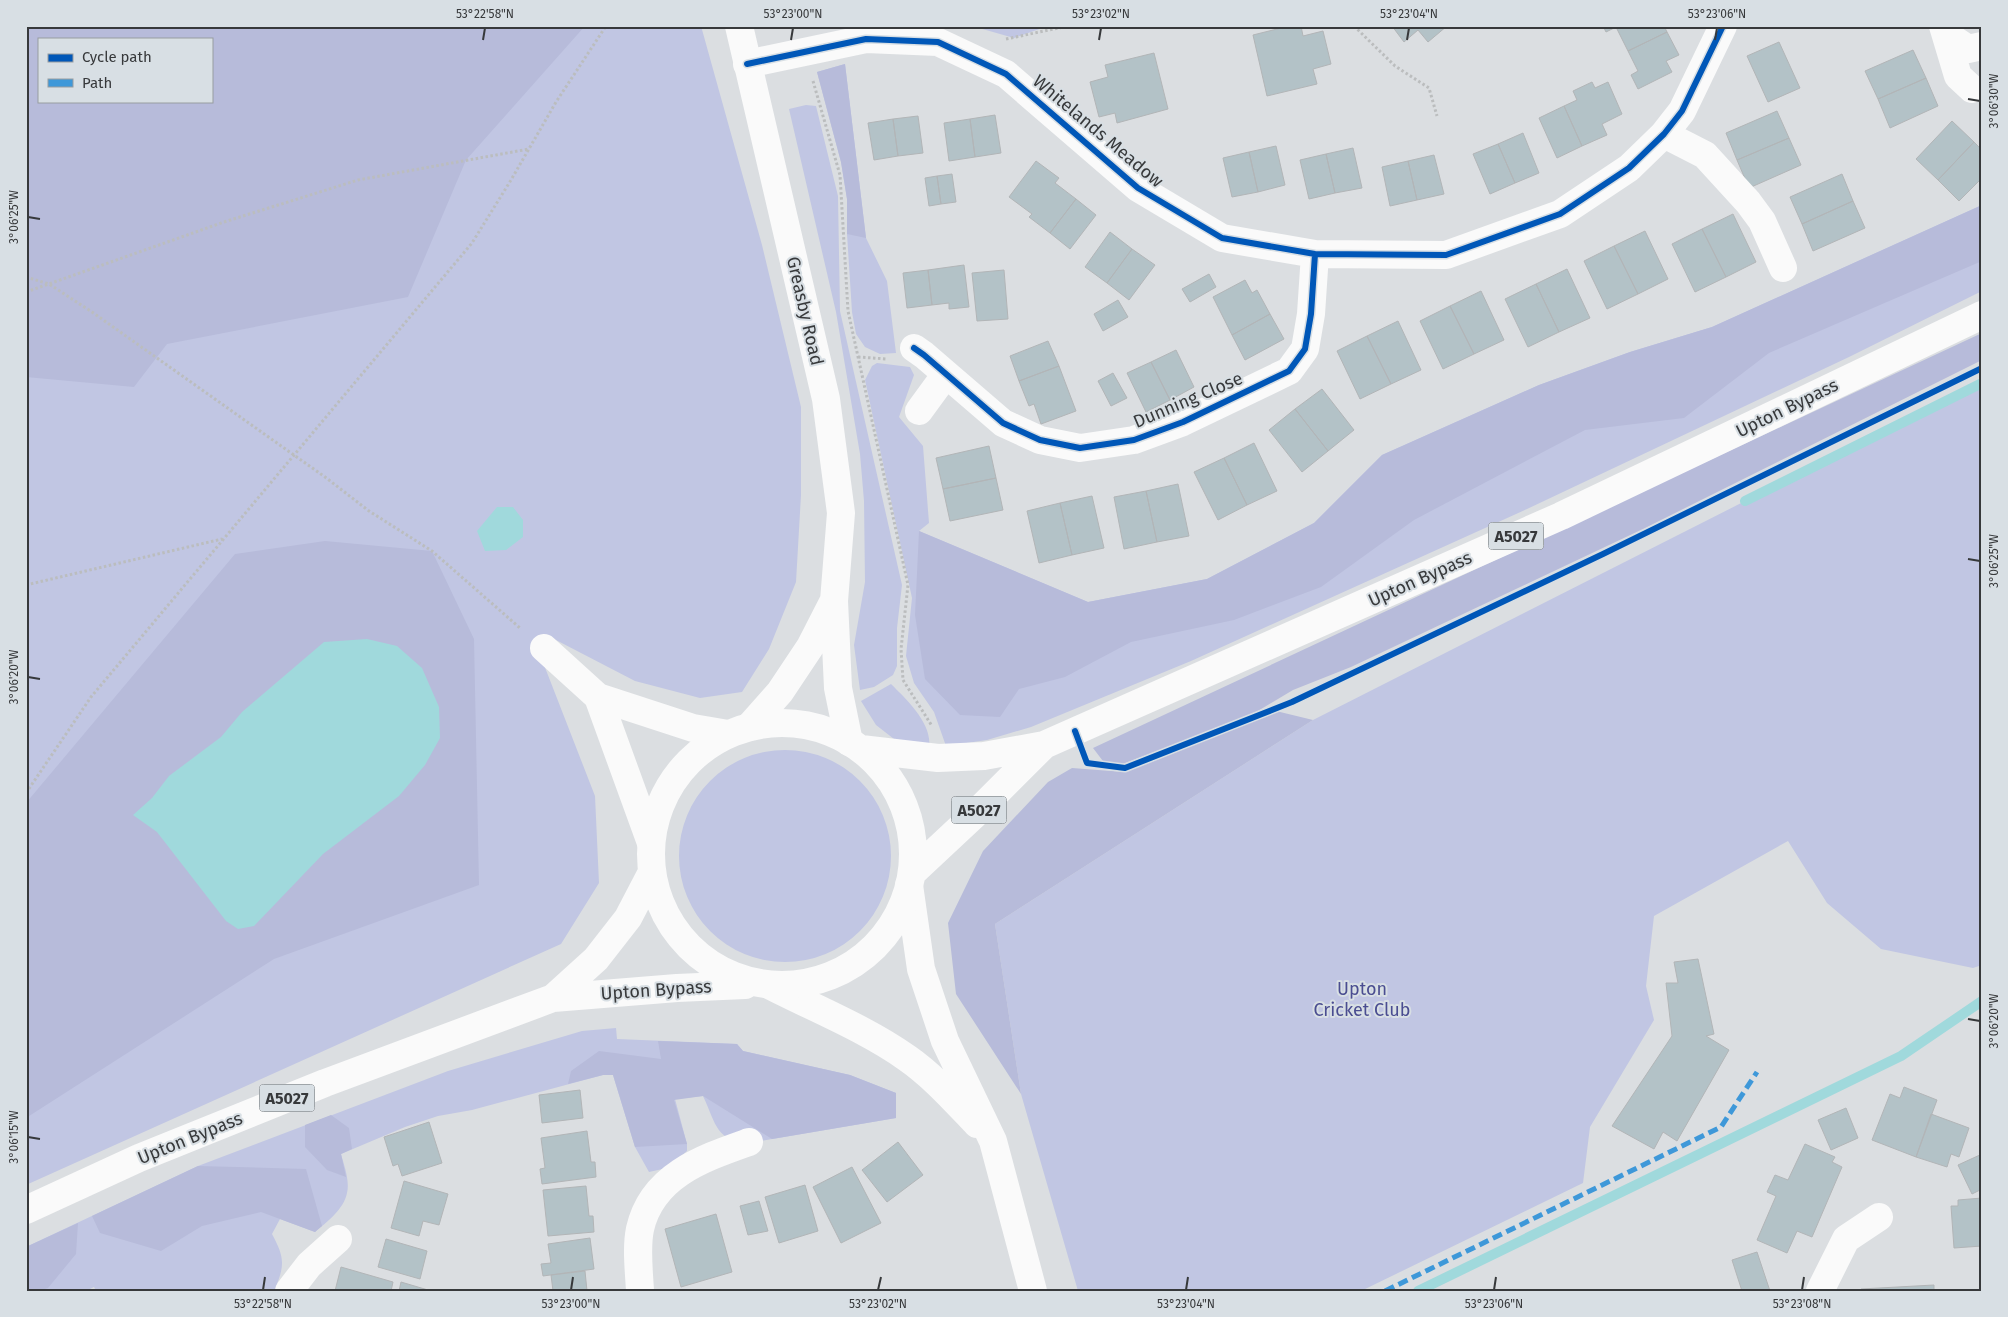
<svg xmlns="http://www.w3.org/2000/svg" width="2008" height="1317" font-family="'Fira Sans',sans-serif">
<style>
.green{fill:#c1c6e3;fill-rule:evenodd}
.forest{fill:#b7bbda;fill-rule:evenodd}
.water{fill:#a0d9dc}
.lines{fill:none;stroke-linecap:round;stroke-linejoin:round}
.stream{stroke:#a0d9dc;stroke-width:10}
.building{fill:#b3c2c7;stroke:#b2b5b7}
.path{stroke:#bbbdbe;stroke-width:3;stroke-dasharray:2.5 2.5;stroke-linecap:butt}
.minor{stroke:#fafafa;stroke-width:28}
.secondary{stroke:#fafafa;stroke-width:28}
.primary{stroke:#fafafa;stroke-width:28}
.quiet{stroke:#3e98d9;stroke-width:5;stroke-dasharray:10 5;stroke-linecap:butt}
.cycleway-casing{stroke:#d8dfe4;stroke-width:9}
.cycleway{stroke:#0057b8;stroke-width:6}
.ticks{fill:none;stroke:#37393b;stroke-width:2}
.labels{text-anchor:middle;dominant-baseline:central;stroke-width:4;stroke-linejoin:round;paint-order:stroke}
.shield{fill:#d8dfe4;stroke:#676b6e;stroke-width:1}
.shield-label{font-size:16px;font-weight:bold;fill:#37393b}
.street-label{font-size:18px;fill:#37393b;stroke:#d8dfe4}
.park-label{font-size:18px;fill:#4a4d91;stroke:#d8dfe4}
.neatline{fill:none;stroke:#37393b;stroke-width:2}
.ticks-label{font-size:12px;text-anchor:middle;fill:#37393b}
</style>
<rect width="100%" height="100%" fill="#dbdee1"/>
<path class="green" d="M 26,26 L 701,26 L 762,245 L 801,407 L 801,495 L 796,582 L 769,649 L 742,692 L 700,698 L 635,681 L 554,639 L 539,652 L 595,796 L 599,883 L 561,944 L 26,1185 ZM 39,39 L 211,39 L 211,101 L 39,101 Z
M 972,26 L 1048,26 L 1014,38 Z
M 845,64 L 866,238 L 887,281 L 896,353 L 880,354 L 865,347 L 856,334 L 852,312 L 847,234 L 847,199 L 841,162 L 817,72 Z
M 806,105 L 816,106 L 838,196 L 840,311 L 902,585 L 897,628 L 897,666 L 893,675 L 874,687 L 860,690 L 854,645 L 865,582 L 864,501 L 860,454 L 836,312 L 789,109 Z
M 1982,205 L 1982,291 L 1849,357 L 1527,509 L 1191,661 L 1031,727 L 987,740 L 946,746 L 934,712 L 914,683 L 906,656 L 912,598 L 865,380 L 872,366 L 877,363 L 910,367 L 914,375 L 899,417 L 923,446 L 929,523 L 919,531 L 1088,602 L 1207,579 L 1314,523 L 1382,455 L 1539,385 L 1630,352 L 1712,327 Z
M 1982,381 L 1982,965 L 1973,968 L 1881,949 L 1827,903 L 1788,841 L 1654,916 L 1646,986 L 1654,1020 L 1590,1127 L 1583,1183 L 1361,1291 L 1078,1291 L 1021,1094 L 995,924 L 1313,720 Z
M 891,684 C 907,700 933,724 929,748 L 894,739 L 876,725 L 861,701 Z
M679 856a106 106 0 1 1 212 0a106 106 0 1 1-212 0Z
M 616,1028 L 617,1039 L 737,1044 L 743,1051 L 850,1075 L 896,1093 L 896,1118 L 754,1142 C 716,1143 717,1126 703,1096 L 675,1099 L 687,1144 L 687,1151 L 667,1168 L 649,1172 L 635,1147 L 613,1075 L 603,1075 L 472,1110 L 438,1116 L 405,1127 L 341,1154 C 344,1165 350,1181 347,1193 C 344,1209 327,1222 315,1232 L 280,1219 L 272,1234 C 285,1258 285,1266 274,1291 L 96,1291 L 94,1287 L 86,1291 L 26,1291 L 26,1247 L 198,1166 L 448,1071 L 582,1031 Z"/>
<path class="forest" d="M 26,26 L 585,26 L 466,160 L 408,297 L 167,344 L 134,387 L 26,377 ZM 39,39 L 211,39 L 211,101 L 39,101 Z
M 845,64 L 866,238 L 847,234 L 847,199 L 841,162 L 817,72 Z
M 1982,205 L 1982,261 L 1769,353 L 1684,418 L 1585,430 L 1414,520 L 1321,587 L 1234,620 L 1131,642 L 1065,677 L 1019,689 L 1000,717 L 960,715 L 925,679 L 915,615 L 919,531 L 1088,602 L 1207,579 L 1314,523 L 1382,455 L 1539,385 L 1630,352 L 1712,327 Z
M 1982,333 L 1982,360 L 1645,528 L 1351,667 L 1293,690 L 1246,718 L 1109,769 L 1093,748 Z
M 325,541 L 432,551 L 474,639 L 479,885 L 274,959 L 26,1118 L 26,803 L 235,554 Z
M 1276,711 L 1313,720 L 995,924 L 1021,1094 L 956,994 L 948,923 L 983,851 L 1048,782 L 1072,768 L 1124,772 Z
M 658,1041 L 737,1044 L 743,1051 L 850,1075 L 896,1093 L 896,1118 L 772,1139 L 703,1096 L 674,1100 L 687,1144 L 635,1147 L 613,1075 L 603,1075 L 568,1084 L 571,1071 L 599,1051 L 661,1059 Z
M 331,1115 L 349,1128 L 352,1149 L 341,1154 L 346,1177 L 327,1170 L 305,1147 L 305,1125 Z
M 198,1166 L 306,1169 L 322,1226 L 315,1232 L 261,1212 L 202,1226 L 161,1251 L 100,1233 L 92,1216 Z
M 78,1223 L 76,1254 L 48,1288 L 39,1291 L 26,1291 L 26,1247 Z"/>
<path class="water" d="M 497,507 L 513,507 L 523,520 L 523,537 L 506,550 L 485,551 L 477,531 Z
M 367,639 L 397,646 L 422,668 L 439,707 L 440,738 L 425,765 L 399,796 L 323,854 L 254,926 L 238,929 L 226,921 L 157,832 L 133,815 L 152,798 L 169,776 L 221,737 L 242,712 L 324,642 Z"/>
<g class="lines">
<path class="stream" d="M 1745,501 L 1982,383
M 1418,1291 L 1901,1056 L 1982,1001"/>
</g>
<path class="building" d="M 1289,26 L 1301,26 L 1303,36 L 1323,31 L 1331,64 L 1313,69 L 1317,84 L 1267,96 L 1253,35 Z
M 1392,26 L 1447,26 L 1428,42 L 1418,30 L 1404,42 Z
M 1603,26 L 1664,26 L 1667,32 L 1628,51 L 1616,27 L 1606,32 Z
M 1667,32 L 1679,55 L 1666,61 L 1672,72 L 1638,89 L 1631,75 L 1638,71 L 1628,51 Z
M 1779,42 L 1800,88 L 1768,102 L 1747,56 Z
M 1913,50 L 1926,78 L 1878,99 L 1865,71 Z
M 1154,53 L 1168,109 L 1117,123 L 1115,113 L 1099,117 L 1090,82 L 1108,77 L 1105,65 Z
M 1926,78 L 1938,106 L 1890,128 L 1878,99 Z
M 1592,82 L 1595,88 L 1608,82 L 1622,114 L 1602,124 L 1607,135 L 1582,146 L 1564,106 L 1577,100 L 1573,91 Z
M 1564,106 L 1582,146 L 1557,158 L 1539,118 Z
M 1777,111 L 1789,138 L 1737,160 L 1726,133 Z
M 995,115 L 1001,153 L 975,157 L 970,119 Z
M 918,116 L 923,153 L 898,156 L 893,119 Z
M 893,119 L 898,156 L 874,160 L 868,123 Z
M 970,119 L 975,157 L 949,161 L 944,123 Z
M 1952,121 L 1974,142 L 1938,180 L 1916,159 Z
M 1523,133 L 1539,173 L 1515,183 L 1498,144 Z
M 1789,138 L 1801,165 L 1749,188 L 1737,160 Z
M 1974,142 L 1982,150 L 1982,178 L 1959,201 L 1938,180 Z
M 1498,144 L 1515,183 L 1490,194 L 1473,154 Z
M 1276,146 L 1285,185 L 1258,192 L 1249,152 Z
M 1353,148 L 1362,188 L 1335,193 L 1326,154 Z
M 1249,152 L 1258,192 L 1232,197 L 1223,158 Z
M 1326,154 L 1335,193 L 1309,199 L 1300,160 Z
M 1434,155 L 1444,194 L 1417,200 L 1408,161 Z
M 1036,161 L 1059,178 L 1055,183 L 1076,199 L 1050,233 L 1029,217 L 1032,214 L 1009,197 Z
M 1408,161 L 1417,200 L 1390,206 L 1382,167 Z
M 952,174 L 956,202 L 941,204 L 937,176 Z
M 1842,174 L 1853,201 L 1802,224 L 1790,197 Z
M 937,176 L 941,204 L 929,206 L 925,178 Z
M 1076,199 L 1096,215 L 1070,249 L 1050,233 Z
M 1853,201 L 1865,228 L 1813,251 L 1802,224 Z
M 1733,214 L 1756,262 L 1726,277 L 1702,229 Z
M 1702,229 L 1726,277 L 1695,292 L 1672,244 Z
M 1645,231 L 1668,279 L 1638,294 L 1614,246 Z
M 1110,232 L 1132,249 L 1107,283 L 1085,267 Z
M 1614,246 L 1638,294 L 1607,309 L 1584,261 Z
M 1132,249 L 1155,265 L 1129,300 L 1107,283 Z
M 964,265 L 969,307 L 949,309 L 949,303 L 932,305 L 928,270 Z
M 1567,269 L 1590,318 L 1559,332 L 1536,284 Z
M 928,270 L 932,305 L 907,308 L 903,273 Z
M 1004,270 L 1008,319 L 977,321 L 972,273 Z
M 1209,274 L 1216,287 L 1190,302 L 1182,289 Z
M 1245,280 L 1252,293 L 1257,290 L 1270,314 L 1232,335 L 1213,297 Z
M 1536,284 L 1559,332 L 1528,347 L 1505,299 Z
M 1481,291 L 1504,340 L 1474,354 L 1450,306 Z
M 1118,300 L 1128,317 L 1103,331 L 1094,314 Z
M 1450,306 L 1474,354 L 1443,369 L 1420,321 Z
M 1270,314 L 1284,339 L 1245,360 L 1232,335 Z
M 1398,321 L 1421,370 L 1391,384 L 1367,336 Z
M 1367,336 L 1391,384 L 1360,399 L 1337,351 Z
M 1048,341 L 1059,366 L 1019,381 L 1010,356 Z
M 1176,350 L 1194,387 L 1170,400 L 1151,362 Z
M 1151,362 L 1170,400 L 1146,412 L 1127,373 Z
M 1059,366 L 1076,411 L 1041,424 L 1034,404 L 1029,406 L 1019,381 Z
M 1113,373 L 1127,398 L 1111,406 L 1098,381 Z
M 1322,389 L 1354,430 L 1328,451 L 1295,409 Z
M 1295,409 L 1328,451 L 1302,472 L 1269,430 Z
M 1254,443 L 1277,491 L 1247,505 L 1224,458 Z
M 989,446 L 996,478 L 943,489 L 936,458 Z
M 1224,458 L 1247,505 L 1218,520 L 1194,472 Z
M 996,478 L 1003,510 L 950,521 L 943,489 Z
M 1178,484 L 1189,536 L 1157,542 L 1146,491 Z
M 1146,491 L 1157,542 L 1124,549 L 1114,497 Z
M 1092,496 L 1104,548 L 1072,555 L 1060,503 Z
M 1060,503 L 1072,555 L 1039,563 L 1027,511 Z
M 1698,959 L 1714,1034 L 1706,1036 L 1729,1050 L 1677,1141 L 1663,1132 L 1654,1149 L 1612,1126 L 1672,1036 L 1666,983 L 1678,983 L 1674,962 Z
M 1904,1087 L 1937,1100 L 1916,1157 L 1872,1140 L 1890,1094 L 1900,1098 Z
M 580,1090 L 583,1118 L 542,1123 L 539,1095 Z
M 1846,1108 L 1858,1138 L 1831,1150 L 1818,1120 Z
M 1931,1114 L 1969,1128 L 1959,1157 L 1951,1154 L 1947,1167 L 1916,1157 Z
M 429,1122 L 442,1163 L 402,1176 L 398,1164 L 393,1166 L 384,1137 Z
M 587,1131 L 591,1162 L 595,1162 L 596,1177 L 542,1184 L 540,1169 L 545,1168 L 541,1138 Z
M 898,1142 L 923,1175 L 887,1202 L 862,1170 Z
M 1805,1144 L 1835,1157 L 1832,1162 L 1842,1167 L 1812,1237 L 1797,1231 L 1787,1253 L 1757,1240 L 1776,1196 L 1767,1192 L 1775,1175 L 1788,1180 Z
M 1982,1154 L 1982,1189 L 1972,1194 L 1958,1165 Z
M 852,1167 L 881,1223 L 841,1243 L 813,1187 Z
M 404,1181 L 448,1194 L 439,1225 L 423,1221 L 419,1236 L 391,1228 Z
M 805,1185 L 818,1231 L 779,1243 L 765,1197 Z
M 586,1186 L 589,1216 L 593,1216 L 594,1232 L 548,1236 L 543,1190 Z
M 1982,1198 L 1982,1246 L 1954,1248 L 1951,1206 L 1958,1206 L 1958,1200 Z
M 759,1201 L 768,1231 L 748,1235 L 740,1206 Z
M 716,1214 L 732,1272 L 681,1287 L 665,1229 Z
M 590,1238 L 594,1269 L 543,1276 L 541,1264 L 551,1263 L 548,1244 Z
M 386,1239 L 427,1251 L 420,1279 L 378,1267 Z
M 1757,1252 L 1770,1291 L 1742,1291 L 1732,1260 Z
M 341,1267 L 393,1282 L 391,1291 L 335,1291 Z
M 585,1271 L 587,1291 L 553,1291 L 551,1275 Z
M 401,1282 L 428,1290 L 428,1291 L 399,1291 Z
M 1934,1285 L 1934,1291 L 1861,1291 L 1861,1289 Z"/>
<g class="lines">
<path class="path" d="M 1354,26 L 1395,66 L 1429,88 L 1437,116
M 1006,39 L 1068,26
M 813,81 L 840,175 L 848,311 L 908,585 L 901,649 L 903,680 L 932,726
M 26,277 L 49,284 L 92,312 L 325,477 L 369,511 L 432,551 L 520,628
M 26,292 L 224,222 L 358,180 L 529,149
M 858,357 L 887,359
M 26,585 L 222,539
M 26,793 L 91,697 L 472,243 L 511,180 L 556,102 L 606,26"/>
<path class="minor" d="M 1943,26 L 1958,76 L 1972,89
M 1947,35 L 1968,49 L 1982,46
M 747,64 L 866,39 L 938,42 L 1006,74 L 1138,188 L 1222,238 L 1315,254 L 1446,255 L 1560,214 L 1629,168 L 1664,134 L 1682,111 L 1723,26
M 1664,134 L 1705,155 L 1748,202 L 1762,221 L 1783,268
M 914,348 L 924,355 L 1003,423 L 1040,440 L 1080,448 L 1134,440 L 1183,422 L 1289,371 L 1305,349 L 1311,314 L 1315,254
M 919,411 L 946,374
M 544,648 L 598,697 L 693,728 L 728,734
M 598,697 L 651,843
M 289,1291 L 309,1265 L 338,1239
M 640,1291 C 639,1271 636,1248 640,1229 C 652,1175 704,1158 749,1142
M 1820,1291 L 1846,1239 L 1879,1217"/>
<path class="secondary" d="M 739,26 L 826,399 L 841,513 L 834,601 L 838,688 L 849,742
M 749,727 L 780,692 L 810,647 L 833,602
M 909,885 L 921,969 L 945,1041 L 993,1141 L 1033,1291
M 771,986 C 816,1009 866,1029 907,1058 C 933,1076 955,1101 977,1124"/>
<path class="primary" d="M651 854a131 131 0 1 1 262 0a131 131 0 1 1-262 0Z
M 861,749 L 938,758 L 984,756 L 1044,745 L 1561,516 L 1982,315
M 912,873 L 973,816 L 1044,745
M 553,998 L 596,959 L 628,918 L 652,872
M 26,1210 L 139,1158 L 325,1083 L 553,998 L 677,988 L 745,985"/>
<path class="quiet" d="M 1385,1291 L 1721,1127 L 1757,1072"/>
<g class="cycleway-casing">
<path id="cycleway" d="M 747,64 L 866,39 L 938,42 L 1006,74 L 1138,188 L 1222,238 L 1315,254 L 1446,255 L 1560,214 L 1629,168 L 1664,134 L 1682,111 L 1723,26
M 914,348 L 924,355 L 1003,423 L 1040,440 L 1080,448 L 1134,440 L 1183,422 L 1289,371 L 1305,349 L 1311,314 L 1315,254
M 1075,731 L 1087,763 L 1125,768 L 1292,702 L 1603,554 L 1982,368"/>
</g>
<use href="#cycleway" class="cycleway"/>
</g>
<path class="ticks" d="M 483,40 L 485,28M 791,40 L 793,28M 1099,40 L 1101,28M 1407,40 L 1409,28M 1715,40 L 1717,28M 1968,99 L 1980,101M 28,217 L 40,219M 1968,559 L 1980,561M 28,677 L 40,679M 1968,1019 L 1980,1021M 28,1137 L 40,1139M 263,1290 L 265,1277M 571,1290 L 573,1277M 878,1290 L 881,1277M 1186,1290 L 1188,1277M 1494,1290 L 1496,1277M 1802,1290 L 1804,1277"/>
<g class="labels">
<g class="shield">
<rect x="1488.5" y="522.5" width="55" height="27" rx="4"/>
<rect x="951.5" y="796.5" width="55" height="27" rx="4"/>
<rect x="259.5" y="1084.5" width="55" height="27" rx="4"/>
</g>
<g class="shield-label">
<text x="1516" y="536">A5027</text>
<text x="979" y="810">A5027</text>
<text x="287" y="1098">A5027</text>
</g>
<g class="street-label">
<text transform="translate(1098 131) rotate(40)">Whitelands Meadow</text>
<text transform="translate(805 311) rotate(77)">Greasby Road</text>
<text transform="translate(1188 400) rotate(-23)">Dunning Close</text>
<text transform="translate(1787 408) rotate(-26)">Upton Bypass</text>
<text transform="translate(1420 579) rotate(-24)">Upton Bypass</text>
<text transform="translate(656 990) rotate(-4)">Upton Bypass</text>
<text transform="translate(190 1138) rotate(-22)">Upton Bypass</text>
</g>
<g class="park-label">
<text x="1362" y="989">Upton<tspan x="1362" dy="21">Cricket Club</tspan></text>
</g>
</g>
<rect width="2008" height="1317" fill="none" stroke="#d8dfe4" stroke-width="55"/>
<rect x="38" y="38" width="175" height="65" fill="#d8dfe4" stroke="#989da0"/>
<rect x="48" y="54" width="25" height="8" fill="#0057b8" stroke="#989da0"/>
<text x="82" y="62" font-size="15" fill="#37393b">Cycle path</text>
<rect x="48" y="79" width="25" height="8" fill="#3e98d9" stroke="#989da0"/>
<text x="82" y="88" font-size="15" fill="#37393b">Path</text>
<rect x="28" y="28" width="1952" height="1262" class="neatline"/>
<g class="ticks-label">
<text x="485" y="18">53°22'58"N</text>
<text x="793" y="18">53°23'00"N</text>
<text x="1101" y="18">53°23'02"N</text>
<text x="1409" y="18">53°23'04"N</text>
<text x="1717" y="18">53°23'06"N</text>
<text transform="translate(1994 101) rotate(-90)" y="4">3°06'30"W</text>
<text transform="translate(14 217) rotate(-90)" y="4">3°06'25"W</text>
<text transform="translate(1994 561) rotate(-90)" y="4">3°06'25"W</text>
<text transform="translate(14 677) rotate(-90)" y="4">3°06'20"W</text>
<text transform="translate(1994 1021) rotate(-90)" y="4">3°06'20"W</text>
<text transform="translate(14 1137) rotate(-90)" y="4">3°06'15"W</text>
<text x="263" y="1308">53°22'58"N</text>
<text x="571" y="1308">53°23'00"N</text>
<text x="878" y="1308">53°23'02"N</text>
<text x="1186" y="1308">53°23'04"N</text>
<text x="1494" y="1308">53°23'06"N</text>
<text x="1802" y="1308">53°23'08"N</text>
</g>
</svg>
